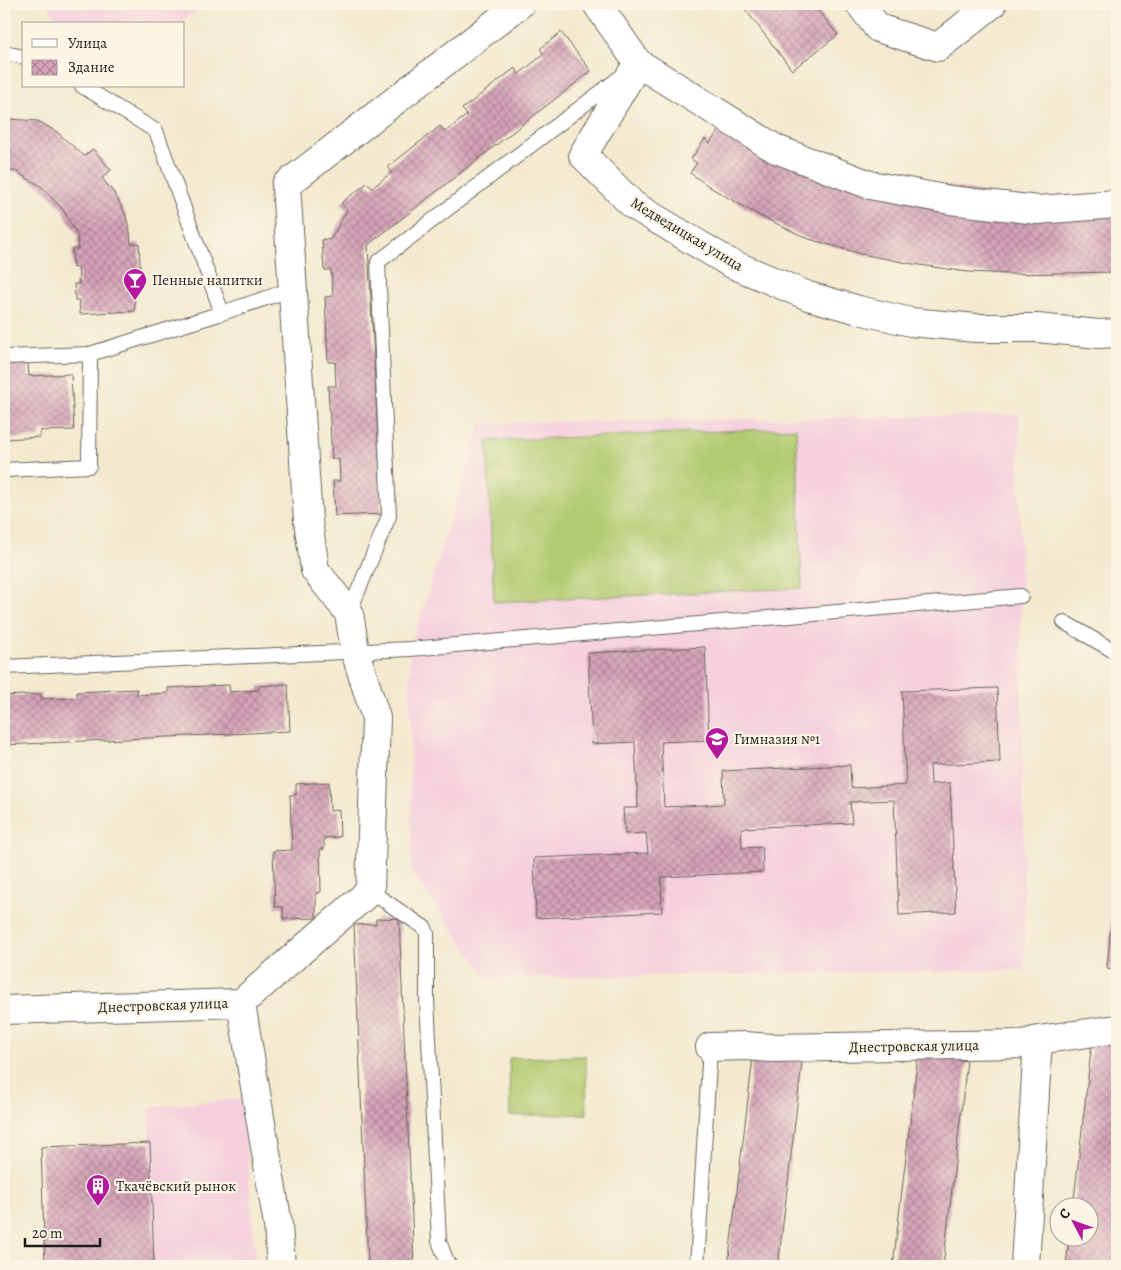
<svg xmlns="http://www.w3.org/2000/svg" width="1121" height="1270" font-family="Alegreya,serif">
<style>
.built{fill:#f4cfdd}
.garden{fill:#b2cb71;stroke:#677446}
.building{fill:url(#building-cross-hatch)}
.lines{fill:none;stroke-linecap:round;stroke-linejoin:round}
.service-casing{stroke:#67645b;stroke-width:16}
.minor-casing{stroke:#67645b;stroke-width:30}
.service{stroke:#fff;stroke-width:14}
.minor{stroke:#fff;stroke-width:28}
.labels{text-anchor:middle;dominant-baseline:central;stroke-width:4.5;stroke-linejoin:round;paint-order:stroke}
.street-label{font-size:15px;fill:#1c1c1c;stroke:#fcf5e5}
.poi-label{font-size:15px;fill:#1c1c1c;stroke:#fcf5e5;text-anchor:start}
</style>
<defs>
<pattern id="building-cross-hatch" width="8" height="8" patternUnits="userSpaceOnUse" patternTransform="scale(1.25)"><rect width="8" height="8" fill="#d5a3b8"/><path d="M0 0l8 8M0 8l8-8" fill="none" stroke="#ac8495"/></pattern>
</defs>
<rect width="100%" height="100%" fill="#fcf5e5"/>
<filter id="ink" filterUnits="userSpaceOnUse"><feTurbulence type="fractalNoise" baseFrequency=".02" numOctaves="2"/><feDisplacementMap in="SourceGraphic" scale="10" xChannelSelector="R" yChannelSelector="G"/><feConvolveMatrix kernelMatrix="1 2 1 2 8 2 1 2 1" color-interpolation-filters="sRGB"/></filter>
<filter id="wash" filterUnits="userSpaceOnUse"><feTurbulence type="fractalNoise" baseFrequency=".0096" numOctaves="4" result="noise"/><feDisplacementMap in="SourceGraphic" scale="20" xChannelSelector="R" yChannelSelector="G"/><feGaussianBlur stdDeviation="1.12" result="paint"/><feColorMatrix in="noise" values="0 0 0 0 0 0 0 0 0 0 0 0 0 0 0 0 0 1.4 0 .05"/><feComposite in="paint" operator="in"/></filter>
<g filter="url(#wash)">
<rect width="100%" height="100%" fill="#f3e9cf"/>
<path class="built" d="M 47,4 L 206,4 L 178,24 L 104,24 L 56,17 Z
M 1019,415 L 1025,970 L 488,978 L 411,871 L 410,649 L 481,423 Z
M 243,1099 L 256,1266 L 154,1266 L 149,1107 Z"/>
<path class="garden" d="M 796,428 L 802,588 L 494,602 L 487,441 Z
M 586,1056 L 587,1114 L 510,1116 L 509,1058 Z"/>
<g id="blocks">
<path class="building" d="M 741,4 L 813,4 L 838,35 L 792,70 Z
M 561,32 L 591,71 L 368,245 L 382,514 L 335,516 L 333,481 L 340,481 L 339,459 L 332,459 L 328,386 L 336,386 L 335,362 L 328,362 L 325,297 L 333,296 L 331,270 L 324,270 L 322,239 L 330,240 L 347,210 L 341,203 L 367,183 L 372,188 L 392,172 L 388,167 L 440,126 L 445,132 L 467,115 L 462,109 L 515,68 L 519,74 L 544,54 L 540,49 Z
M 10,119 L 38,121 L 57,132 L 84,156 L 93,149 L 111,170 L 102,178 L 114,193 L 125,213 L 130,232 L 131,244 L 139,243 L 141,286 L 134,286 L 135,311 L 80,314 L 79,300 L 75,300 L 74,284 L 79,284 L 78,267 L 73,268 L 72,249 L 78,249 L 77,235 L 63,210 L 42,187 L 15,171 L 4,172 L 4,120 Z
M 720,129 L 757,151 L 1117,217 L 1117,272 L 1011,274 L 968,272 L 913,264 L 861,254 L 809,239 L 760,216 L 713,189 L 690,173 L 697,163 L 691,159 L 705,139 L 710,143 Z
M 28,363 L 29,376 L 71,374 L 74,430 L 40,431 L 40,437 L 4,439 L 4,377 L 7,377 L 6,364 Z
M 705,647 L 709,740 L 661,742 L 664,807 L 724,804 L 723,771 L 850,765 L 851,788 L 906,785 L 902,691 L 997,688 L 1000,762 L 930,765 L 931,784 L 950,783 L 956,912 L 899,915 L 894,800 L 850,802 L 852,823 L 741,828 L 742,848 L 762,847 L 763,872 L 661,877 L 662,912 L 536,918 L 534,858 L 648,853 L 646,833 L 625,834 L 623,808 L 638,808 L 635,742 L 592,744 L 588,653 Z
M 288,684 L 290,731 L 4,745 L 4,696 L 41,694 L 41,699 L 77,698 L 77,692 L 137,689 L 137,695 L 168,693 L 168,688 L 229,685 L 230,692 L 259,690 L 259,686 Z
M 329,782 L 330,811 L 339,810 L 340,837 L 324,838 L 324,849 L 320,849 L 321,892 L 316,893 L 316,918 L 283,919 L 283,907 L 275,907 L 273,851 L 292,850 L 290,795 L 296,795 L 296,784 Z
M 1116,871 L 1117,871 L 1117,969 L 1107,968 Z
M 399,918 L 414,1266 L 368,1266 L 354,925 L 376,924 L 376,919 Z
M 1092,1042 L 1117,1045 L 1117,1253 L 1116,1266 L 1066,1266 L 1069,1238 L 1088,1238 L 1088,1208 L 1073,1208 Z
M 918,1055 L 967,1061 L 943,1266 L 893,1266 Z
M 753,1057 L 802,1062 L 778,1266 L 728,1266 Z
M 150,1143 L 154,1266 L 45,1266 L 41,1147 Z"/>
</g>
</g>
<g filter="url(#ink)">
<use href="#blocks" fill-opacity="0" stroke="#67645b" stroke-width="1"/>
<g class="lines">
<g class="service-casing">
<path id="service" d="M 4,53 L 24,57
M 82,86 L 156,131 L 222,313
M 4,357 L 90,354
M 4,470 L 89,466 L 90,354 L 222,313 L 293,289
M 349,613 L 389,516 L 378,262 L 623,75
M 1064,622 L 1117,653
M 4,667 L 410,649 L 1021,596
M 370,891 L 425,928 L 427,934 L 427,999 L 439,1241 L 447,1262 L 450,1266
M 697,1266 L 710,1047"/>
</g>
<g class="minor-casing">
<path id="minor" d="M 597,4 L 638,63 L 776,149 L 870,185 L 950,200 L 1038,210 L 1117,204
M 860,4 L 878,28 L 938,47 L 992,4
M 638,63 L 583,155 L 633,205 L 730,263 L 808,296 L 859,310 L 911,322 L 976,328 L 1037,328 L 1099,334 L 1117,333
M 241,1003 L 278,1225 L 281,1266
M 4,1010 L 241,1003 L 370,891 L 376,718 L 355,651 L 349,613 L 315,570 L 308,521 L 286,185 L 520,4
M 710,1047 L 745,1046 L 771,1048 L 1024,1044 L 1038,1040 L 1117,1029
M 1025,1266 L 1038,1040"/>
</g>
<use href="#service" class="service"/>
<use href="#minor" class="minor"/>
</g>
</g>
<defs>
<g id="bar-pin" transform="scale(1.25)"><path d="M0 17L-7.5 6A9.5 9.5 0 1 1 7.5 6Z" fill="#b5179e" stroke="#fcf5e5"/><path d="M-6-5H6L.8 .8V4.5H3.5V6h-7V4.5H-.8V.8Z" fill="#fff"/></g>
<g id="school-pin" transform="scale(1.25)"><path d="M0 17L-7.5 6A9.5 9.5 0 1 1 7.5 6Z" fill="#b5179e" stroke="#fcf5e5"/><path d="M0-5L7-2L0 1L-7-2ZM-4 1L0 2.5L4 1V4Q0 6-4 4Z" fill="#fff"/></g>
<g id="building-pin" transform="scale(1.25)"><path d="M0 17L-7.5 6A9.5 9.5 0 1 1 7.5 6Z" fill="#b5179e" stroke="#fcf5e5"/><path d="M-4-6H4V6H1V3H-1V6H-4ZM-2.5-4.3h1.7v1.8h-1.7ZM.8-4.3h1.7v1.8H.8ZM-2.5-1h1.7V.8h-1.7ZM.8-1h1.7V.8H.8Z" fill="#fff"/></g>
</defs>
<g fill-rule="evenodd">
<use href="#bar-pin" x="135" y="280"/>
<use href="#school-pin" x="717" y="739"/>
<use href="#building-pin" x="98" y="1186"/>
</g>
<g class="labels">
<g class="street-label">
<text transform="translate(687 234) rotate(31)">Медведицкая улица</text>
<text transform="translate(163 1005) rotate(-2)">Днестровская улица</text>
<text transform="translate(914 1046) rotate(-1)">Днестровская улица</text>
</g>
<g class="poi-label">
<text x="152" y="280">Пенные напитки</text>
<text x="734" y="739">Гимназия №1</text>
<text x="116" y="1186">Ткачёвский рынок</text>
</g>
</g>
<rect width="1121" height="1270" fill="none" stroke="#fcf5e5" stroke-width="20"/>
<rect x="22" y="22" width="162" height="65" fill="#fcf5e5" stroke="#a29e95"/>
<rect x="32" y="39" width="25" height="8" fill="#ffffff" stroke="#a29e95"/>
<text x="68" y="48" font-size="15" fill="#1c1c1c">Улица</text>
<rect x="32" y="60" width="25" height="15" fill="url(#building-cross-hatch)" stroke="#a29e95"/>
<text x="68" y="72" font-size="15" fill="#1c1c1c">Здание</text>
<g transform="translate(1074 1222) rotate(311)"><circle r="24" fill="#fcf5e5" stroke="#a29e95"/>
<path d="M0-4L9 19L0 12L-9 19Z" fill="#b5179e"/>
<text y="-8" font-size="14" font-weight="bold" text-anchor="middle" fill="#1c1c1c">С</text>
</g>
<path d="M25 1238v8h75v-8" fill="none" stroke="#1c1c1c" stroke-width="2.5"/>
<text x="32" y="1238" font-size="15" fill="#1c1c1c" stroke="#fcf5e5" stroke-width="4" paint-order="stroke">20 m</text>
</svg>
